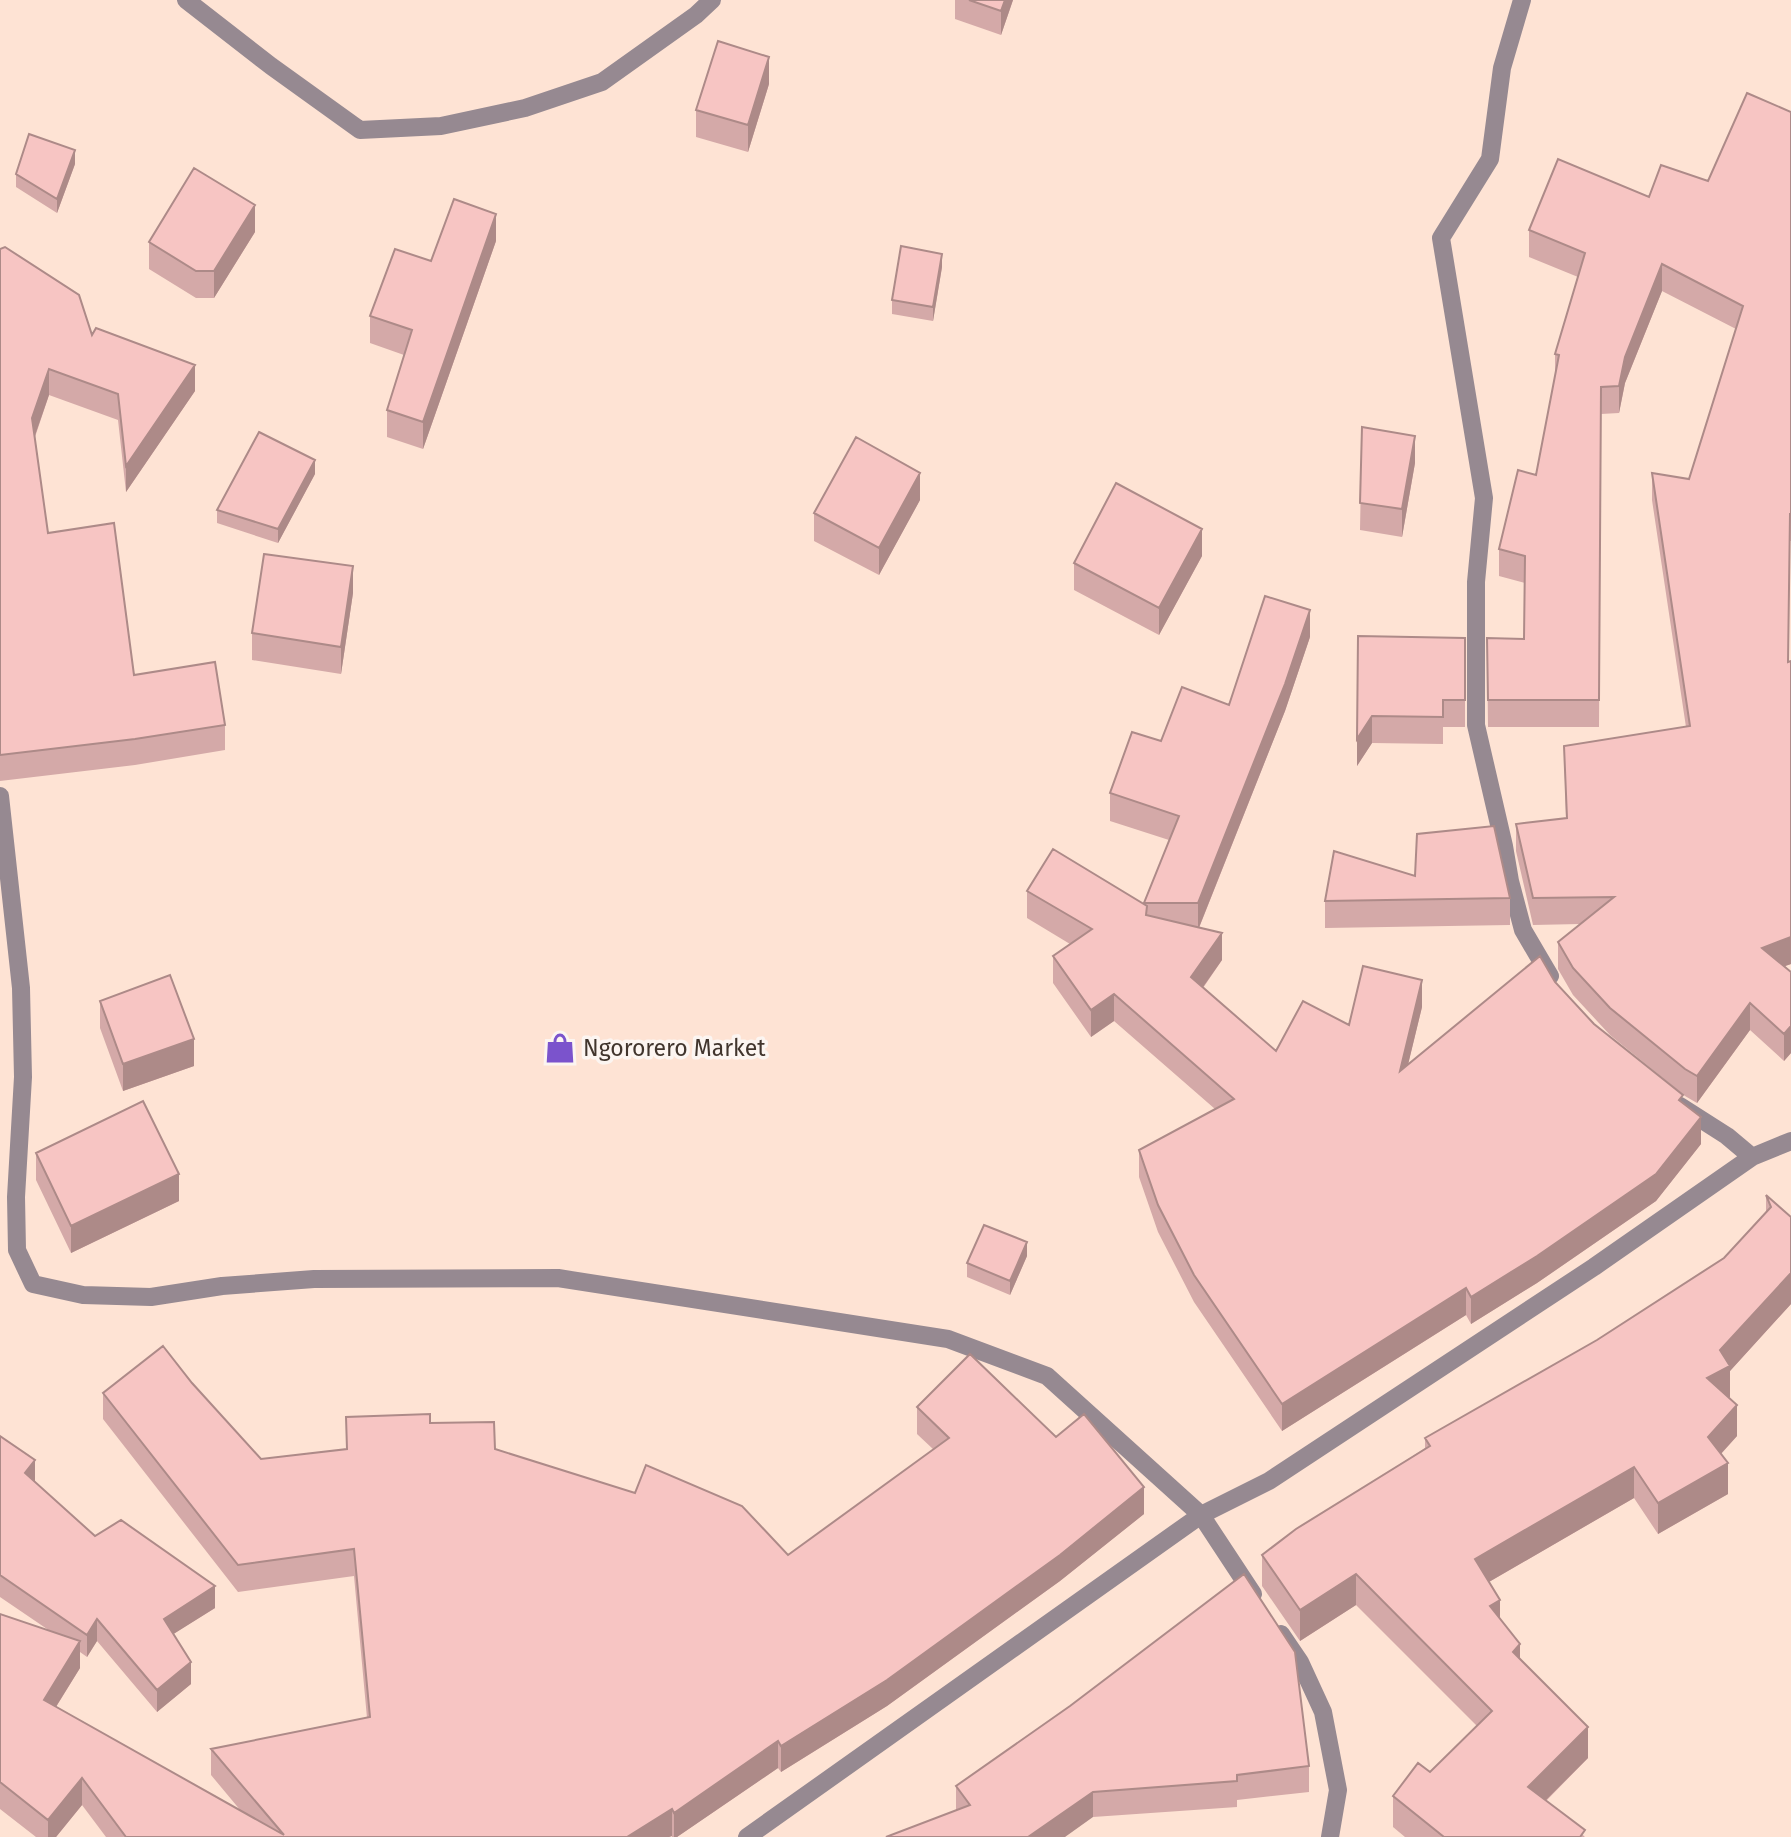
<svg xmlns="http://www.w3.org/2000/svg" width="1791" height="1837" font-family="'Fira Sans',sans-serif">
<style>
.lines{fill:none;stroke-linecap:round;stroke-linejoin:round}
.minor{stroke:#968991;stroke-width:18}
.wall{fill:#d4a9a8}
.shaded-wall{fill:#ad8a88}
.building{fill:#f7c5c3;stroke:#ad8a88;stroke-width:2}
.labels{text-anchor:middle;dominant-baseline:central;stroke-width:7;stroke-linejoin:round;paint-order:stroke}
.poi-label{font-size:23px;fill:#41352d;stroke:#fcf5f1;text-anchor:start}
</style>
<rect width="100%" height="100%" fill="#fee3d4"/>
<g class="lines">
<path class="minor" d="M 186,0 L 271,66 L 360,130 L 441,126 L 525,108 L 602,82 L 696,15 L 712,0
M 1522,0 L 1502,68 L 1490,159 L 1441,238 L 1484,498 L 1476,582 L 1476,725 L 1504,846 L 1510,881 L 1523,930 L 1550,976
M 0,796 L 21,988 L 23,1077 L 16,1197 L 17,1250 L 33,1284 L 83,1295 L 151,1297 L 222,1286 L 314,1279 L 558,1278 L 948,1339 L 1047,1376 L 1201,1515 L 1253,1594
M 1680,1106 L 1727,1136 L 1752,1157
M 1281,1634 L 1300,1662 L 1323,1712 L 1338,1790 L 1330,1837
M 747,1837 L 1201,1515 L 1269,1481 L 1594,1267 L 1752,1157 L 1791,1141"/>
</g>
<path class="wall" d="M 955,0 L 1013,0 L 1001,35 L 955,19 Z
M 769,84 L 748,152 L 696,137 L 696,110 Z
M 1791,112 L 1791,541 L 1790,541 L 1788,662 L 1791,661 L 1791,964 L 1785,966 L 1791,972 L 1791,1053 L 1784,1061 L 1750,1030 L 1697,1103 L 1685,1096 L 1610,1035 L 1573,995 L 1558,969 L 1558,942 L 1580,924 L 1533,925 L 1516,851 L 1516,824 L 1566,818 L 1564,746 L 1686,727 L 1652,500 L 1652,473 L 1689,479 L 1736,329 L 1662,291 L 1625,383 L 1619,413 L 1601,414 L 1599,727 L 1488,727 L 1487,638 L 1524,639 L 1525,583 L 1499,576 L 1499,549 L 1536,475 L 1555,376 L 1555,354 L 1578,277 L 1529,257 L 1529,230 L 1708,181 Z
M 75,164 L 57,213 L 16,187 L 16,174 Z
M 255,232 L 214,298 L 196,298 L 149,269 L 149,242 Z
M 496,241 L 423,449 L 387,437 L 387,410 L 404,355 L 370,343 L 370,316 L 431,261 Z
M 0,249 L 92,335 L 195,391 L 126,492 L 118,420 L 49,395 L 35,437 L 48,533 L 134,675 L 225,725 L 225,750 L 135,765 L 0,781 Z
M 942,267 L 933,321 L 892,314 L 892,300 Z
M 1362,427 L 1415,463 L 1402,537 L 1360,530 Z
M 315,474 L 278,543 L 217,523 L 217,510 Z
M 920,500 L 879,575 L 814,541 L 814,513 Z
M 1202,556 L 1159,635 L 1074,590 L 1074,563 Z
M 353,593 L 341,674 L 252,660 L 252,633 Z
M 1358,636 L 1465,638 L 1465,727 L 1443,727 L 1443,744 L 1372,743 L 1357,766 Z
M 1310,637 L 1285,711 L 1199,928 L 1222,960 L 1203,988 L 1276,1051 L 1349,1025 L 1422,1007 L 1408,1064 L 1555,982 L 1594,1024 L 1683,1104 L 1701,1144 L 1656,1201 L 1537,1283 L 1471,1324 L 1466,1315 L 1282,1431 L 1194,1302 L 1158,1232 L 1139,1177 L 1139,1150 L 1215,1109 L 1114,1021 L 1091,1037 L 1053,983 L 1053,956 L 1070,944 L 1027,918 L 1027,891 L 1144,904 L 1169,840 L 1110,821 L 1110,793 L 1229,705 Z
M 1415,876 L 1510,898 L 1510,925 L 1325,928 L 1325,901 Z
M 100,1001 L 194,1066 L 123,1091 L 100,1028 Z
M 36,1153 L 179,1201 L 71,1253 L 36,1180 Z
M 1766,1195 L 1791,1217 L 1791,1304 L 1730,1371 L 1730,1397 L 1729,1397 L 1737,1436 L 1721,1454 L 1728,1494 L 1658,1534 L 1634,1498 L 1489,1582 L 1500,1620 L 1520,1659 L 1588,1758 L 1546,1801 L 1585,1837 L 1405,1837 L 1393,1827 L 1393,1796 L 1430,1772 L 1477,1726 L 1356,1605 L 1300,1641 L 1262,1586 L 1262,1555 L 1425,1448 L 1425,1438 L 1597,1340 L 1724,1258 L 1766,1212 Z
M 1027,1256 L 1010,1295 L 967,1277 L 967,1263 Z
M 192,1383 L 261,1459 L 346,1449 L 346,1417 L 430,1423 L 495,1449 L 788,1555 L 934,1450 L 917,1434 L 917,1407 L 1056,1437 L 1144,1514 L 1060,1581 L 887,1706 L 781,1772 L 778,1768 L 677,1837 L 672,1837 L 672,1836 L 669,1837 L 106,1837 L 82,1805 L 56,1837 L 36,1837 L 0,1809 L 0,1614 L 50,1631 L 0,1597 L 0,1436 L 35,1482 L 95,1536 L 215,1608 L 173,1634 L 191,1684 L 157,1712 L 97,1641 L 87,1657 L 80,1652 L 80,1668 L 56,1707 L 241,1811 L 211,1775 L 211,1749 L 367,1718 L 354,1576 L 238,1592 L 103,1419 L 103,1393 Z
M 1309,1766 L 1309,1792 L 1237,1800 L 1237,1807 L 1093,1817 L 956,1811 L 956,1786 Z"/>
<path class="shaded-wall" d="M 1005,0 L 1013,0 L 1001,35 L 1001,11 Z
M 769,57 L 769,84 L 748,152 L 748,125 Z
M 75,150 L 75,164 L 57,213 L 57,199 Z
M 255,205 L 255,232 L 214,298 L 214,271 Z
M 496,214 L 496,241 L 423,449 L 423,422 Z
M 942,254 L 942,267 L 933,321 L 933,307 Z
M 1662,264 L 1662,291 L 1625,383 L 1619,413 L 1619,386 L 1625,357 Z
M 195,365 L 195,391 L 126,492 L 126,466 Z
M 49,369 L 49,395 L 32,444 L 32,418 Z
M 1415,436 L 1415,463 L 1402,537 L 1402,509 Z
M 315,460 L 315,474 L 278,543 L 278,529 Z
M 920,473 L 920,500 L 879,575 L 879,548 Z
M 1202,529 L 1202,556 L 1159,635 L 1159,608 Z
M 353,566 L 353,593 L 341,674 L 341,647 Z
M 1310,610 L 1310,637 L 1285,711 L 1198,930 L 1198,903 Z
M 1372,716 L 1372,743 L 1357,766 L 1357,739 Z
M 1222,933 L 1222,960 L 1191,1004 L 1191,977 Z
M 1791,937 L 1791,964 L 1762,974 L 1762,948 Z
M 1422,980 L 1422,1007 L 1400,1098 L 1400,1071 Z
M 1114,994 L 1114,1021 L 1091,1037 L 1091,1010 Z
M 1750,1003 L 1750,1030 L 1697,1103 L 1697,1076 Z
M 1791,1026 L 1791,1053 L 1784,1061 L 1784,1034 Z
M 194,1039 L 194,1066 L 123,1091 L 123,1064 Z
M 1701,1117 L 1701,1144 L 1656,1201 L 1537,1283 L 1471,1324 L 1471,1297 Z
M 179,1174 L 179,1201 L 71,1253 L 71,1226 Z
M 1027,1242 L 1027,1256 L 1010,1295 L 1010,1281 Z
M 1791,1273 L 1791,1304 L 1730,1371 L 1730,1397 L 1707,1409 L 1707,1378 L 1720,1350 Z
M 1466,1288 L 1466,1315 L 1282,1431 L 1282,1404 Z
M 1737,1405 L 1737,1436 L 1708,1468 L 1708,1437 Z
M 35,1460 L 35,1482 L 25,1473 Z
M 1728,1463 L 1728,1494 L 1658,1534 L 1658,1503 Z
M 1634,1467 L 1634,1498 L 1475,1590 L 1475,1559 Z
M 1144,1487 L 1144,1514 L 1060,1581 L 887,1706 L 781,1772 L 781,1746 Z
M 1356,1574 L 1356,1605 L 1300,1641 L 1300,1610 Z
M 215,1586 L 215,1608 L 164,1640 L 164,1619 Z
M 1500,1600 L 1500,1631 L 1490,1606 Z
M 97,1619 L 97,1641 L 87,1657 L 87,1635 Z
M 80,1641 L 80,1668 L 44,1726 L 44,1700 Z
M 1520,1644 L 1520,1675 L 1513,1652 Z
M 191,1662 L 191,1684 L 157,1712 L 157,1690 Z
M 1588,1727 L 1588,1758 L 1528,1818 L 1528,1787 Z
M 778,1741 L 778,1768 L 677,1837 L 674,1837 L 674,1813 Z
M 82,1778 L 82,1805 L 56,1837 L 48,1837 L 48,1820 Z
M 1093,1792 L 1093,1817 L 1065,1837 L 1028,1837 Z
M 672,1809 L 672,1836 L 669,1837 L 627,1837 Z"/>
<path class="building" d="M 969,0 L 1005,0 L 1001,11 Z
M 718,41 L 769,57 L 748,125 L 696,110 Z
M 1747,93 L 1791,112 L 1791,514 L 1790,514 L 1788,662 L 1791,661 L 1791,937 L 1762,948 L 1791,972 L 1791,1026 L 1784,1034 L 1750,1003 L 1697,1076 L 1685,1069 L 1610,1008 L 1573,968 L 1558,942 L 1614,897 L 1533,898 L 1516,824 L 1567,818 L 1564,746 L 1690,726 L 1652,473 L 1689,479 L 1743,306 L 1662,264 L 1625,357 L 1619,386 L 1601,387 L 1599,700 L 1488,700 L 1487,638 L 1524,639 L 1525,556 L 1499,549 L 1518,470 L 1536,475 L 1559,355 L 1555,354 L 1585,253 L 1529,230 L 1558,159 L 1649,197 L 1661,165 L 1708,181 Z
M 29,134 L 75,150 L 57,199 L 16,174 Z
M 194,168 L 255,205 L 214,271 L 196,271 L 149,242 Z
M 454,199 L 496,214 L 423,422 L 387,410 L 412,330 L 370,316 L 395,249 L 431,261 Z
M 901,246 L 942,254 L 933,307 L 892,300 Z
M 5,247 L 79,295 L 92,335 L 96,328 L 195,365 L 126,466 L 118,394 L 49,369 L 32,418 L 48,533 L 114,523 L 134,675 L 215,662 L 225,725 L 135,739 L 0,755 L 0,249 Z
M 1362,427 L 1415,436 L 1402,509 L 1360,503 Z
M 259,432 L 315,460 L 278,529 L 217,510 Z
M 856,437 L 920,473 L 879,548 L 814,513 Z
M 1116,483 L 1202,529 L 1159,608 L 1074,563 Z
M 264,554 L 353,566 L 341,647 L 252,633 Z
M 1265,596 L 1310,610 L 1285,684 L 1198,903 L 1144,903 L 1179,816 L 1110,793 L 1132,732 L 1161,741 L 1182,687 L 1229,705 Z
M 1358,636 L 1465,638 L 1465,700 L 1443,700 L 1443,717 L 1372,716 L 1357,739 Z
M 1494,826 L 1510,898 L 1325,901 L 1334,851 L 1415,876 L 1417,834 Z
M 1053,849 L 1147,906 L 1146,915 L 1222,933 L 1191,977 L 1276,1051 L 1303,1001 L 1349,1025 L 1363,966 L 1422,980 L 1400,1071 L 1540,956 L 1555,982 L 1594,1024 L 1683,1095 L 1679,1100 L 1701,1117 L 1656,1174 L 1537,1256 L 1471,1297 L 1466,1288 L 1282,1404 L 1194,1275 L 1158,1205 L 1139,1150 L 1234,1099 L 1114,994 L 1091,1010 L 1053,956 L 1092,929 L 1027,891 Z
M 170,975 L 194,1039 L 123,1064 L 100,1001 Z
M 143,1101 L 179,1174 L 71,1226 L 36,1153 Z
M 1766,1195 L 1791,1217 L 1791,1273 L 1720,1350 L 1730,1366 L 1707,1378 L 1737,1405 L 1708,1437 L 1728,1463 L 1658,1503 L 1634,1467 L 1475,1559 L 1500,1600 L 1490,1606 L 1520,1644 L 1513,1652 L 1588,1727 L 1528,1787 L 1585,1830 L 1580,1837 L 1444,1837 L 1393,1796 L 1418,1763 L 1430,1772 L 1492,1711 L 1356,1574 L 1300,1610 L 1262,1555 L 1296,1529 L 1430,1446 L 1425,1438 L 1597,1340 L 1724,1258 L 1771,1207 Z
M 984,1225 L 1027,1242 L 1010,1281 L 967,1263 Z
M 163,1346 L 192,1383 L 261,1459 L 347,1449 L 346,1417 L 430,1414 L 430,1423 L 494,1422 L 495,1449 L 635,1493 L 646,1465 L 742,1506 L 788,1555 L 949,1438 L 917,1407 L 970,1354 L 1056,1437 L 1084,1414 L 1144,1487 L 1060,1555 L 887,1680 L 781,1746 L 778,1741 L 674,1813 L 672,1809 L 627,1837 L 126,1837 L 82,1778 L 48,1820 L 0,1782 L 0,1614 L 80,1641 L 44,1700 L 284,1835 L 211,1749 L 370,1717 L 354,1549 L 238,1565 L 103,1393 Z
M 0,1436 L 35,1460 L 25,1473 L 95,1536 L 121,1520 L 215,1586 L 164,1619 L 191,1662 L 157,1690 L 97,1619 L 87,1635 L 0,1575 Z
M 1244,1574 L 1295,1652 L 1309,1766 L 1237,1775 L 1237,1781 L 1093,1792 L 1028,1837 L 886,1837 L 970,1805 L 956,1786 L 1070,1706 Z"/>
<defs>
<g id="shop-bare" transform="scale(2.415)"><path d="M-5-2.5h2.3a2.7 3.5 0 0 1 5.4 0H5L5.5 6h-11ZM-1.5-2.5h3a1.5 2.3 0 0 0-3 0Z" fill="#7b53cc" stroke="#fcf5f1" stroke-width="2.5" paint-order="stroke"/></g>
</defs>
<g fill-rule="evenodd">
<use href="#shop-bare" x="560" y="1048"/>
</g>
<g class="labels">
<g class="poi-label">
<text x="583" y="1048">Ngororero Market</text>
</g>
</g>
</svg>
